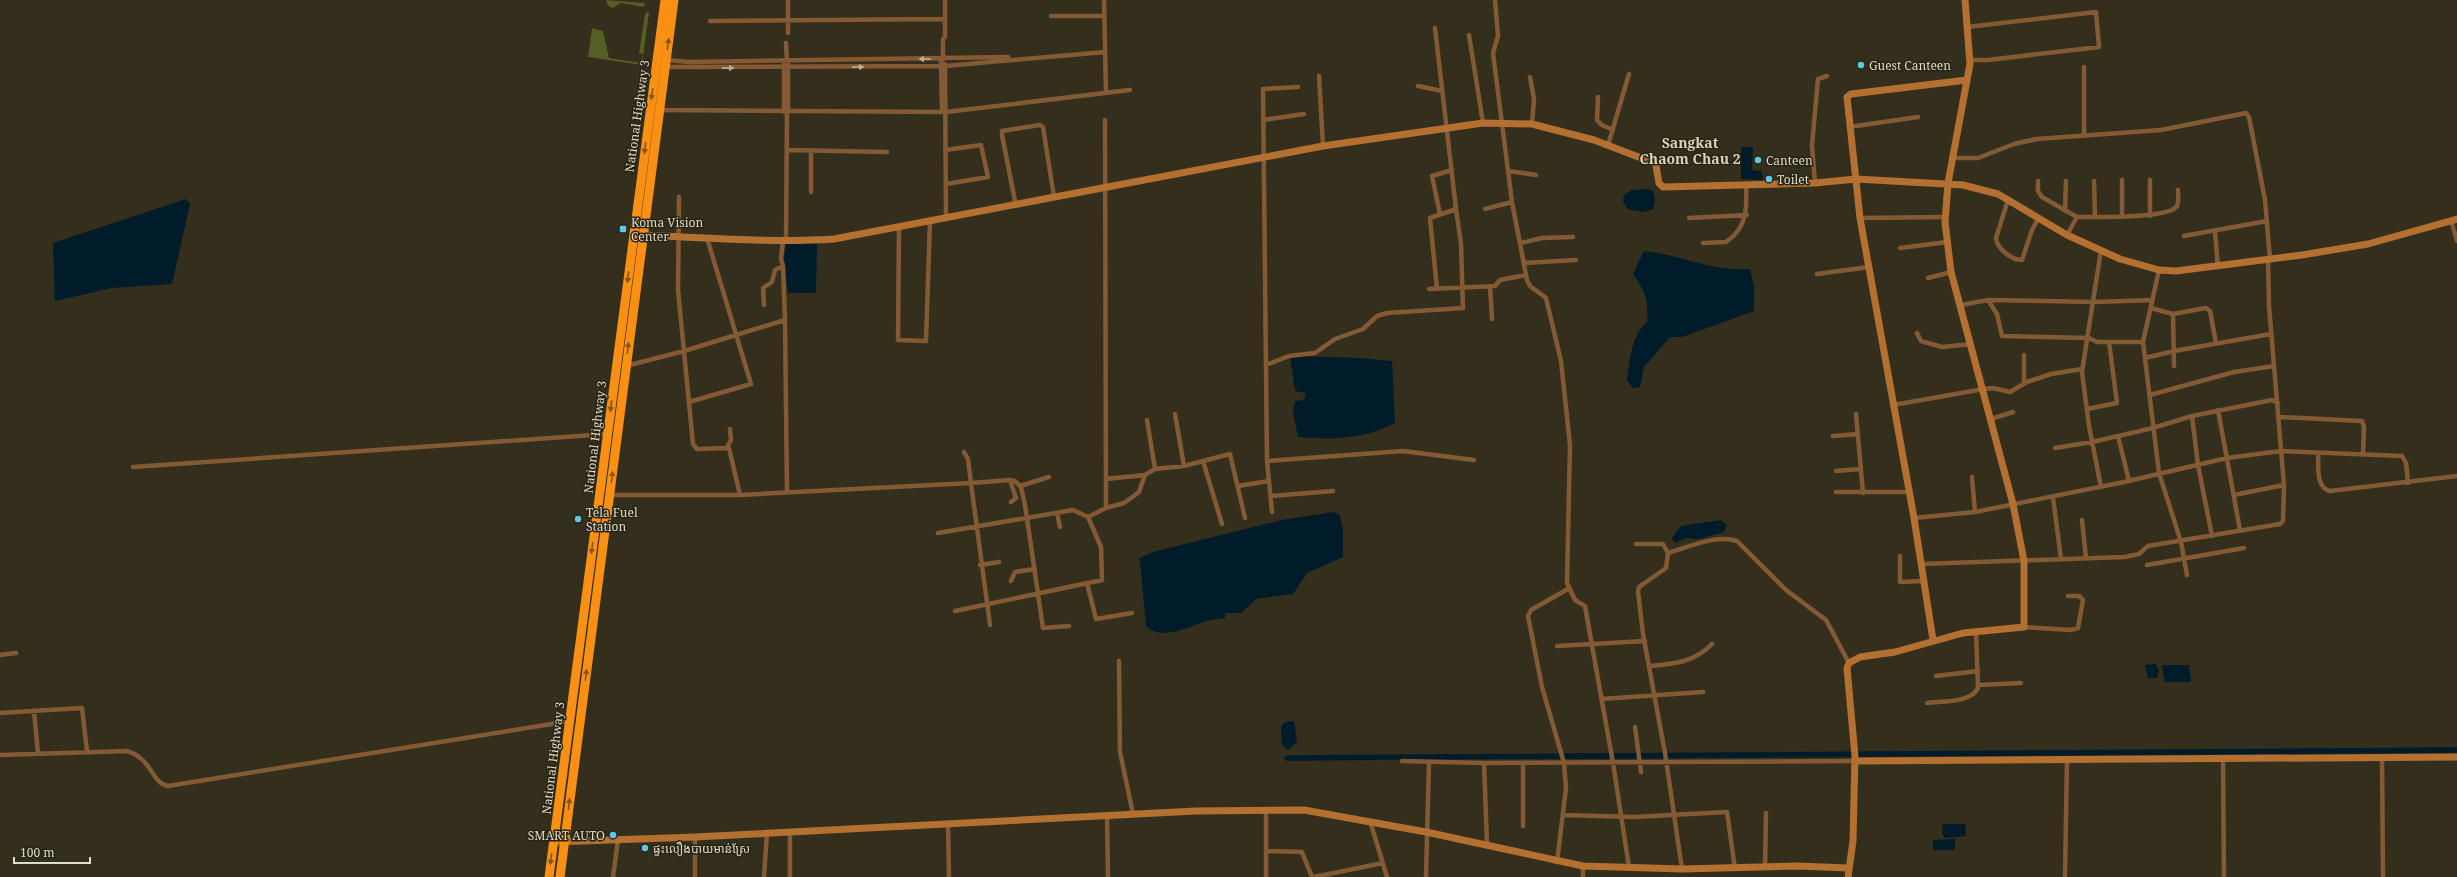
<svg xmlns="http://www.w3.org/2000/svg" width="2457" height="877" font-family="'Noto Serif','Noto Sans Khmer',serif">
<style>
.green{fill:#565d25}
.water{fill:#001b29}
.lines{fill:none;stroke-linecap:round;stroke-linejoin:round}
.canal{stroke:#001b29;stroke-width:5.5}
.street{stroke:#845a35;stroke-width:4.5}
.secondary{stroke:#b47030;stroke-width:7}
.highway{stroke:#f98f13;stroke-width:9}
.oneway{fill:#875512}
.oneway2{fill:#beae9a}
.poi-dot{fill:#5dc7e8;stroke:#292512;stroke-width:1.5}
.labels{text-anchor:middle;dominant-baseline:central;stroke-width:3;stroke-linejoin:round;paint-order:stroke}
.poi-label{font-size:12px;fill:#dedbd0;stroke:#292512;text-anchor:start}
.street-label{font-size:12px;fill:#dedbd0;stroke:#292512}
.quarter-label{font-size:14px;font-weight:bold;fill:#d8d3bb;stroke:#292512}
</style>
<rect width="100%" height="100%" fill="#332f1c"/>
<path class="green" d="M 606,0 L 645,3 L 644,7 L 621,3 L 613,8 L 608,6 Z
M 647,12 L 649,12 L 642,65 L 588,57 L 592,28 L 603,31 L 609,58 L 641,63 L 643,54 L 639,53 L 645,15 Z"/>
<path class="water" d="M 1741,147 L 1753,147 L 1752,170 L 1761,171 L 1763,180 L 1741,179 Z
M 1648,189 L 1653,191 L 1655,201 L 1653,209 L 1644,212 L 1627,209 L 1623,201 L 1624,195 L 1632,190 Z
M 186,199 L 190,204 L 172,284 L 111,288 L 55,301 L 53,243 Z
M 786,244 L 817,244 L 816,293 L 788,293 L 784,258 Z
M 1644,251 C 1683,255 1710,272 1750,269 L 1754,287 L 1754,311 L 1682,337 L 1670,337 L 1644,367 L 1640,387 L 1633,388 L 1627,380 C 1630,360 1631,336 1647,322 C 1649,302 1645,290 1633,274 Z
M 1290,356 L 1360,358 L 1392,361 L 1395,423 C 1365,439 1331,440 1298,437 L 1293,412 L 1295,401 L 1304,400 L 1306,393 L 1295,391 Z
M 1334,512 L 1340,515 L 1343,531 L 1343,557 L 1307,573 L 1293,594 L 1256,599 L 1241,613 L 1225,613 L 1225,618 C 1219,619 1213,619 1207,621 C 1189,626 1162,642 1146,626 L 1140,561 L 1138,559 L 1153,552 L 1282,520 Z
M 1721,520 L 1727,525 L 1724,532 L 1698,539 L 1686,538 L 1676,543 L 1673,541 L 1672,538 L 1681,526 Z
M 2155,664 L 2159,670 L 2157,678 L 2148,678 L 2145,665 Z
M 2162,665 L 2189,665 L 2191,682 L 2165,682 Z
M 1294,721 L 1297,742 L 1288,750 L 1282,744 L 1281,727 L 1285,722 Z
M 1943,824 L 1965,824 L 1966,836 L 1945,838 L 1942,833 Z
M 1955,839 L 1955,850 L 1933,850 L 1933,840 Z"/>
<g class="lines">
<path class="canal" d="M 1287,758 L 2457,750"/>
<path class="street" d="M 1104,0 L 1106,93
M 1495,0 L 1498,36 L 1493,53 L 1512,202 L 1527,280 L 1530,286 L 1546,298 L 1561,361 L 1570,445 L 1567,583 L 1575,600 L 1585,606 L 1613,763 L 1629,867
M 1051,16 L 1104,16
M 710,21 L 945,19
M 1967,27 L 2096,12 L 2099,47 L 1988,60 L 1969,60
M 1435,28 L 1456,209 L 1430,218 L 1437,289
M 788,33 L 788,0
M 1469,35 L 1483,123
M 945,37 L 945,0
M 943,39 L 943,59
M 786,43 L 787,61
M 941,59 L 942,112
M 666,60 L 689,62 L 1008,57
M 788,61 L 788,112
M 784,64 L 784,112
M 945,64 L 946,219
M 666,67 L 945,66 L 1105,52
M 1319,76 L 1323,146
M 1530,77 L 1534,99 L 1532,124
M 1418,86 L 1442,91
M 1598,97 L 1597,120 L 1602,125 L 1613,130
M 659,110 L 946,112 L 1130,90
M 1263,120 L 1304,114
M 1849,127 L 1918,117
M 2084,135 L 2084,67
M 1608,145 L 1629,74
M 787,150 L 887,152
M 945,150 L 981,145 L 988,177 L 946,184
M 811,151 L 811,192
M 1953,158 L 1978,158 L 2014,144 L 2037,139 L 2161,130 L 2246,113 L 2249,117 L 2265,200 L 2270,259
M 1508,171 L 1536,175
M 2122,180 L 2122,216
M 2150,180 L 2150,216
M 2038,181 L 2038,191 L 2042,197 L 2077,217
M 2094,181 L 2095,217
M 1815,183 L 1812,145 L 1818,79 L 1827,76
M 679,197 L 678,290 L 693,444 L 697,449 L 729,448 L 740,495
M 2008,200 L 1996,238 C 1997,249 2012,260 2022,260 L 2032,230 L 2039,217
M 1016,206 L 1002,135 L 1002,131 L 1040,125 L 1043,127 L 1054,197
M 1485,209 L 1512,202
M 2065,211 L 2066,181
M 1440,214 L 1432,176 L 1452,170
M 1689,218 L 1747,215
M 1860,218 L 1946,217
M 2451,220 L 2457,241
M 899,227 L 898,340 L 926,341 L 930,221
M 2215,232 L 2218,267
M 2067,235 L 2077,217 C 2093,217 2169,219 2177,206 C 2179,202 2178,194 2178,190
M 2184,236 L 2267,221
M 786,240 L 787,112
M 1521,243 L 1542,238 L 1573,237
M 1703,243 L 1726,242 C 1748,227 1747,207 1746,184
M 1900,248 L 1947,242
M 1524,263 L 1576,260
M 2159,270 L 2143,342 L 2159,473 L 2181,542 L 2187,575
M 1817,274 L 1869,267
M 1928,278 L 1951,272
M 1490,286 L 1492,319
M 1429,289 L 1495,286 L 1500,280 L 1526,275
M 1988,300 L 1997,314 L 2002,336 L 2089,338 L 2097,342 L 2143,342
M 764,305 L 763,288 L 772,282 L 775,270 L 783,266
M 1961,305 L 1988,300 L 2094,302 L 2153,300
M 2151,308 L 2173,314 L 2206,308 L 2210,311 L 2216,343
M 2173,314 L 2174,366
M 785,320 L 787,491
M 1917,333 L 1921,341 L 1942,347 L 1971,344
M 2145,358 L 2174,351 L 2271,334
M 1266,365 L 1289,356 L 1315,353 L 1335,339 L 1363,329 L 1377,316 L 1387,313 L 1463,308 L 1461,244 L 1456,209
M 626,366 L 684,351 L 785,320 L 783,266 L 781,259 L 783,240
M 2024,384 L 2024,355
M 2150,395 L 2234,372 L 2274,366
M 689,402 L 751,384 L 707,238
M 1893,405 L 1984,389 L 1993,388 L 2010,392 L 2027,382 L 2051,374 L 2082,369
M 2087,409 L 2117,403 L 2109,342
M 2218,410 L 2240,530
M 1175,414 L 1184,466
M 1856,414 L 1863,493
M 2192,416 L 2198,465 L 2212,536
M 2279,417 L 2362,421 L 2364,427 L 2363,455
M 1991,419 L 2013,412
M 1147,420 L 1155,469
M 1833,436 L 1858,434
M 2118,436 L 2129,481
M 727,447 L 731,440 L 730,429
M 2055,448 L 2092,442 L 2153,428 L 2192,416 L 2272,400 L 2278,403
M 964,452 L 968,459 L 971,483 L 1010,480 L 1015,481 L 1021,487 L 1025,505 L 1043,628 L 1069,626
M 2318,453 C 2319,466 2315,487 2330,491 L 2457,476
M 1203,461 L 1222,524
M 1267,461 L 1403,451 L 1474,460
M 133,467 L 607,434
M 1836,471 L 1861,469
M 1972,477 L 1975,512
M 1106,479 L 1145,475
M 1010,480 L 1016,498 L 1011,502
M 1020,486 L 1049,477
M 1238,486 L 1269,481
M 2101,487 L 2089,426 L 2082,372 L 2101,250
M 1836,492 L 1909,492
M 609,495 L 740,495 L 971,483 L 990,625
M 2234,495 L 2284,485
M 1271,496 L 1333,491
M 2053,497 L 2061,559
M 1106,508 L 1124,503 L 1131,498 L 1139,492 L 1145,475 L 1155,469 L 1184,466 L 1230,454 L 1245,518
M 1272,512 L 1267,461 L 1263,89 L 1298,87
M 1057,513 L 1060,527
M 1088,517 L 1106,508 L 1105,120
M 1914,518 L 1975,512 L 2124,482 L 2227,458 L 2281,451 L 2402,456 L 2406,463 L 2408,483
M 2082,520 L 2086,558
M 938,533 L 1073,510 L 1088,517 L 1101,547 L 1102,580 L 955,611
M 1636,544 L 1663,544 L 1668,553 L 1666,568 L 1639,587 L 1638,592 L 1643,634 L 1665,753 L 1682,869
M 1668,553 C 1689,547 1716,534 1737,541 L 1786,590 L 1826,620 L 1849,663
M 1900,556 L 1900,582 L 1923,581
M 1921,564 L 2125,557 L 2139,554 L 2148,546 L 2280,524 L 2283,521 L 2284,485 L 2269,306 L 2268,259
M 980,565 L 999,562
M 2147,565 L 2244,548
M 1011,581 L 1015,572 L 1035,569
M 1087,583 L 1096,619 L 1132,613
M 2024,627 L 2070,630 L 2078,628 L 2083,600 L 2079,596 L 2068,596
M 1557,646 L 1645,641
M 0,655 L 16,653
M 1119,661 L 1120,752 L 1133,814
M 1650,666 C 1674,664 1695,662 1712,644
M 1936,676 L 1978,671
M 1978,685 L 2021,683
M 1601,699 L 1703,692
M 1927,703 C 1942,701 1971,703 1978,688 L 1976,632
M 34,711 L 38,754
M 0,713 L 82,708 L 87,751
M 1635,727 L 1641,772
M 0,755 L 127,751 C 153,759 151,783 168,786 L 570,721
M 2382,757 L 2383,877
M 2223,758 L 2224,877
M 1402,761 L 1484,763
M 1523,763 L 1523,826
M 1266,810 L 1266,877
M 1107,815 L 1108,877
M 1564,815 L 1634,817 L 1727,812 L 1735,869
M 1370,821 L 1387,877
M 948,824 L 949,877
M 790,832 L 790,877
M 695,837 L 695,877
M 1487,844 L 1484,763 L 1855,761
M 1267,851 L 1302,852 L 1312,877
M 1557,862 L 1566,788 L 1564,763 L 1542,687 L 1528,616 L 1531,610 L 1568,589
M 1583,866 L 1583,877
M 1765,867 L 1766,813
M 613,877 L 618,840
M 764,877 L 767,833
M 1314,877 L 1383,863
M 1426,877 L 1429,762
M 2065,877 L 2067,760"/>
<path class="secondary" d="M 643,235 C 705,238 772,243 834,239 L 1323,146 L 1483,123 L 1532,124 L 1594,140 L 1641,158 L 1655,160 L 1659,183 L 1663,187 L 1815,183 L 1856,179 L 1963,185 L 1998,194 L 2067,235 L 2120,259 L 2159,270 L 2176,271 L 2302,255 L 2368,244 L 2457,219
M 1933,640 L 1914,518 L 1860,218 L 1847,97 L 1851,94 L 1967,80
M 1855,761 L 2457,757
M 554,842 L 695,837 L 1196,811 L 1304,810 L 1426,832 L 1583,866 L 1682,869 L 1798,866 L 1848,868
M 1848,877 L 1853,841 L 1855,756 L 1847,668 L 1849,663 L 1860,657 L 1895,652 L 1963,633 L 2024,627 L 2024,561 L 2013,504 L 1951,272 L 1945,222 L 1948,183 L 1970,64 L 1965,0"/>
<path class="highway" d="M 549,877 L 665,0
M 560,877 L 674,0"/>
</g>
<defs><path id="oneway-solid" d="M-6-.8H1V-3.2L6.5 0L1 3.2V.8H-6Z"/></defs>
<g class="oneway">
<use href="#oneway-solid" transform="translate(668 44) rotate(-82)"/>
<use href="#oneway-solid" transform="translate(652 94) rotate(98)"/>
<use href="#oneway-solid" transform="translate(645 148) rotate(97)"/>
<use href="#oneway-solid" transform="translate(628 277) rotate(97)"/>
<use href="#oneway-solid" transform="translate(628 348) rotate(-83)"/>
<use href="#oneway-solid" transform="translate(611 406) rotate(97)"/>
<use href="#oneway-solid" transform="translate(612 477) rotate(-83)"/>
<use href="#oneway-solid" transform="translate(592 548) rotate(97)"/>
<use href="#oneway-solid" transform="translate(586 675) rotate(-83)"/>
<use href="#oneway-solid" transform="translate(569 804) rotate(-83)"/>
<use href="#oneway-solid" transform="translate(551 859) rotate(97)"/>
</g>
<g class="oneway2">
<use href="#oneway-solid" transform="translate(925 59) rotate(179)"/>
<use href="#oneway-solid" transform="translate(858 67) rotate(-1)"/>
<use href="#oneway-solid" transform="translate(728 68) rotate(-1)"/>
</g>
<g class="poi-dot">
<circle cx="1861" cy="65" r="4"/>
<circle cx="1758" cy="160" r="4"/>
<circle cx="1769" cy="179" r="4"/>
<rect x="619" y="225" width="8" height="8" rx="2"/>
<circle cx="578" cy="519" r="4"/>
<circle cx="613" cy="835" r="4"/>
<circle cx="645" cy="848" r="4"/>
</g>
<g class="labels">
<g class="poi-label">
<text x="1869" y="65">Guest Canteen</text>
<text x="1766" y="160">Canteen</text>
<text x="1777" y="179">Toilet</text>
<text x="631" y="222">Koma Vision<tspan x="631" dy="14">Center</tspan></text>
<text x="586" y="512">Tela Fuel<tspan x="586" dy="14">Station</tspan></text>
<text x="605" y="835" text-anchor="end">SMART AUTO</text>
<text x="653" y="848">ផ្ទះលឿងបាយមាន់ស្រែ</text>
</g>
<g class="street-label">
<text transform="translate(637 116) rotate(-82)">National Highway 3</text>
<text transform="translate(595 437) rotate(-83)">National Highway 3</text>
<text transform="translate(553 758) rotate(-83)">National Highway 3</text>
</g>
<g class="quarter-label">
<text x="1690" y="142">Sangkat<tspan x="1690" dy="16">Chaom Chau 2</tspan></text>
</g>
</g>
<path d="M14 857v6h76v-6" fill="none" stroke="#dedbd0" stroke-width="2"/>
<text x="20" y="857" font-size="12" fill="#dedbd0" stroke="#292512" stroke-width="3" paint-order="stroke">100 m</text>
</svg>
